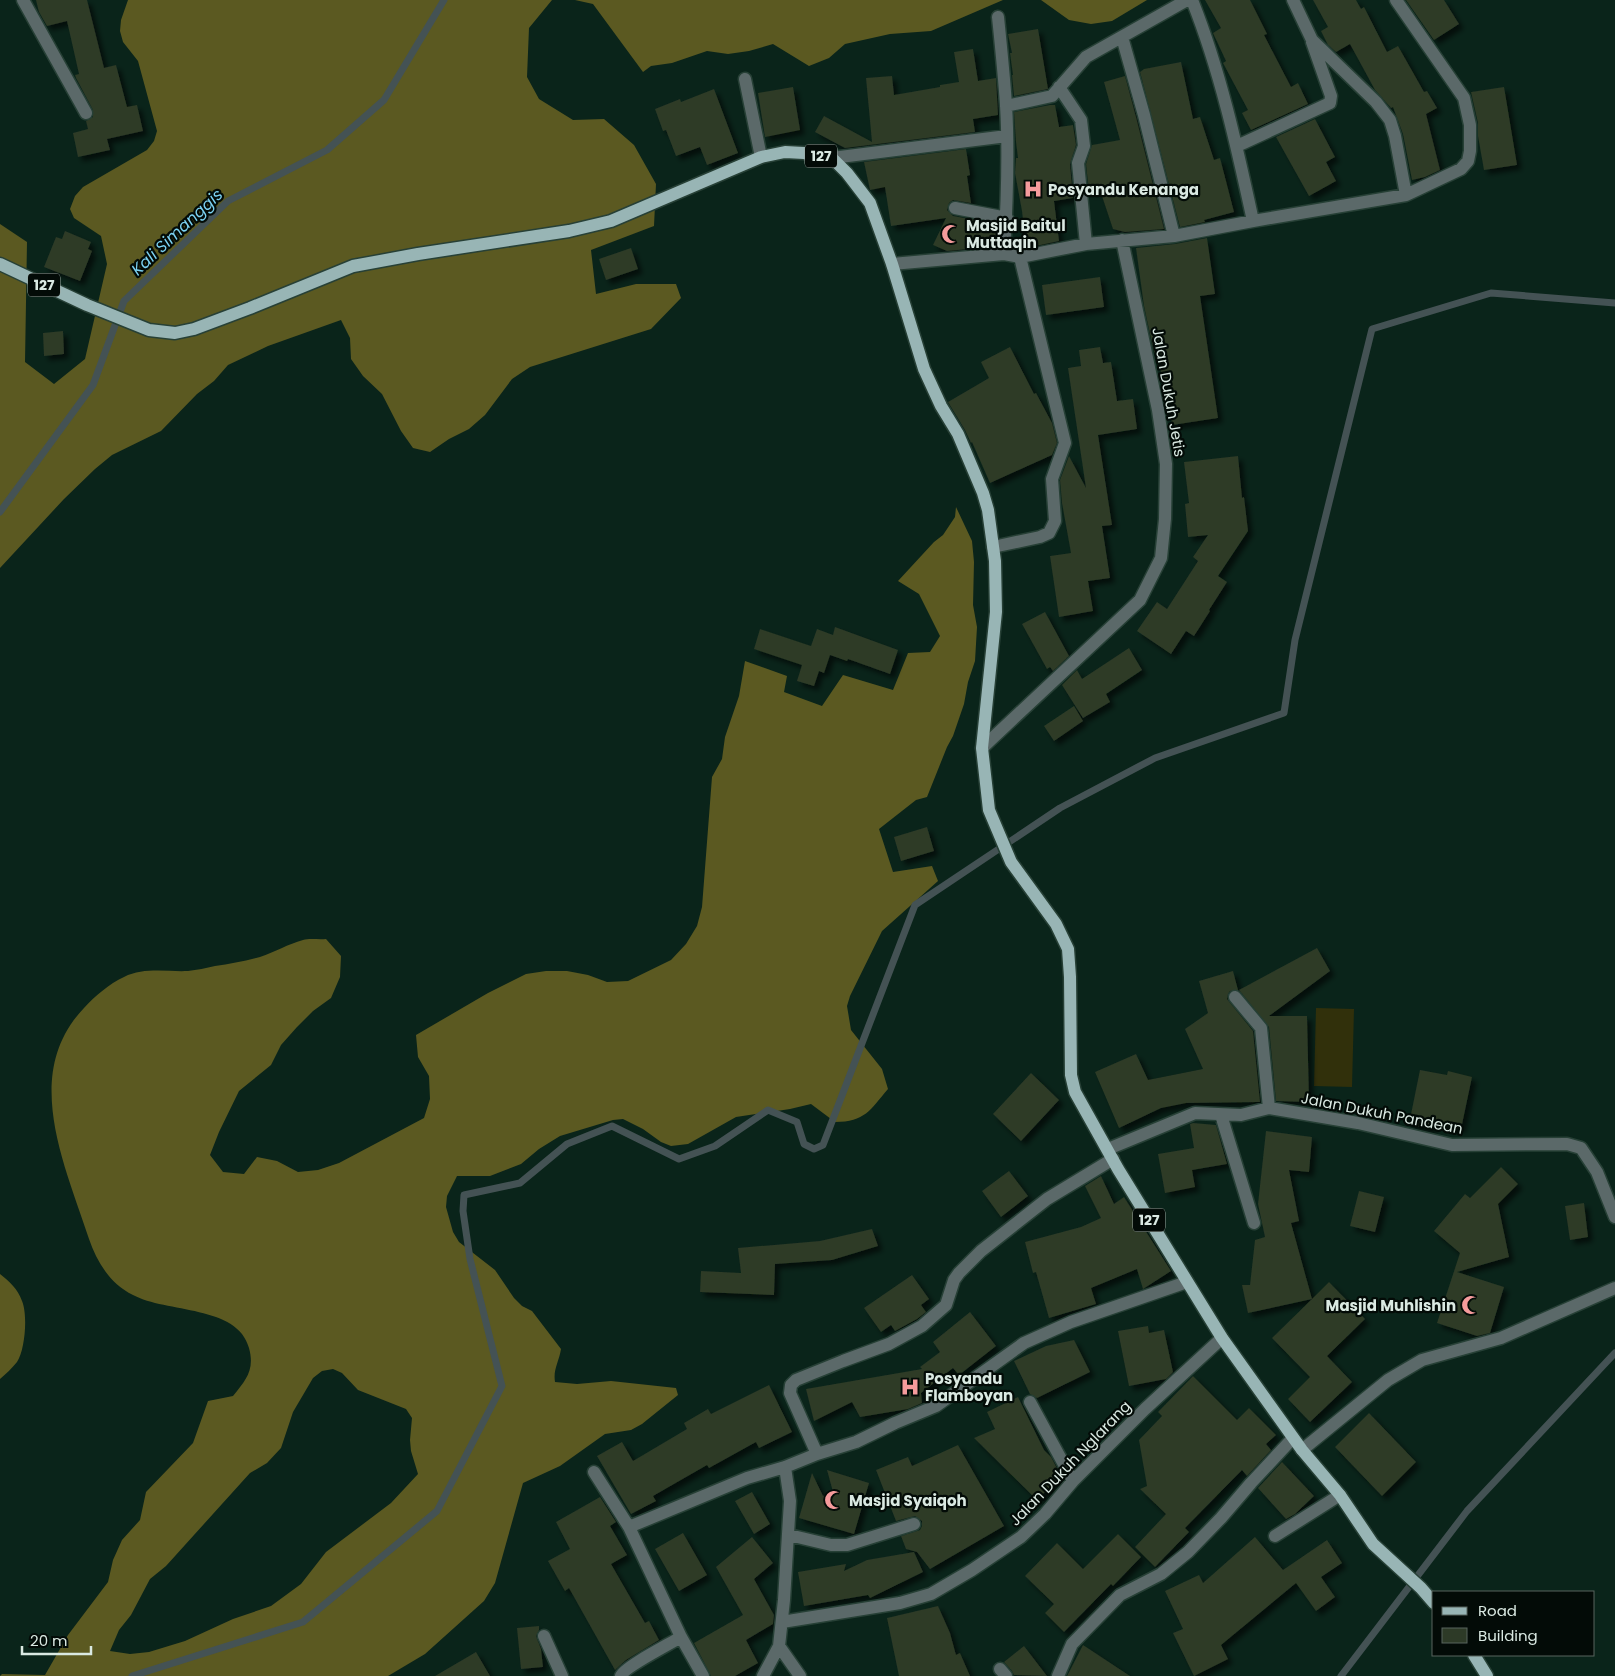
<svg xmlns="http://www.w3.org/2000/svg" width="1615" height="1676" font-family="Poppins,sans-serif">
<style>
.green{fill:#31300b}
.forest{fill:#5b5921;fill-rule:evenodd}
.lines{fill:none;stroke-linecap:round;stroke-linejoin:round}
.stream{stroke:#445254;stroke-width:7}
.building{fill:#2d3a27;filter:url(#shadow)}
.minor-casing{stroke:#274036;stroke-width:15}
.primary-casing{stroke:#274036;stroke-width:15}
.minor{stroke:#5b6969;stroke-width:12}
.primary{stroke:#98b5b5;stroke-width:12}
.labels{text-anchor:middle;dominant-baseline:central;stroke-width:4.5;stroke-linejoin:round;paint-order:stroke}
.shield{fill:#030b07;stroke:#9aa6a0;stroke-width:1}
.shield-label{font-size:14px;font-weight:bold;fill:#dae9e2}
.poi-label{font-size:15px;font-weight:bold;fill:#dae9e2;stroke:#030b07;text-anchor:start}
.street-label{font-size:15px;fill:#dae9e2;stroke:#030b07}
.water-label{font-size:16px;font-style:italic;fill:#7cd2f2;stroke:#030b07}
</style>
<defs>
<filter id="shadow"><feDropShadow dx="4.5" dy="4.5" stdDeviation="2.5" flood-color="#0009"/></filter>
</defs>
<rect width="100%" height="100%" fill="#0a241a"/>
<path class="green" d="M 1316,1008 L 1354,1009 L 1352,1087 L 1314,1086 Z"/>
<path class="forest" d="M 128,0 L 552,0 L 529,28 L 527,77 L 539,99 L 573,120 L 604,119 L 634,145 L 656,184 L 654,226 L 591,250 L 596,294 L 636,284 L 676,284 L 681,298 L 651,329 L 530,367 L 512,379 L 485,415 L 469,429 L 449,439 L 430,452 L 413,448 L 401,431 L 382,394 L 363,376 L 351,359 L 350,338 L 341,320 L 268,346 L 228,365 L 214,381 L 197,394 L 161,431 L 112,455 L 95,469 L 64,499 L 0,568 L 0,224 L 27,242 L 25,362 L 54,384 L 85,359 L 107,264 L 101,236 L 74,218 L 70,209 L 75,196 L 83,187 L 147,150 L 154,141 L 157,131 L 138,61 L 123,42 L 120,31 L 121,20 Z
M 575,0 L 1003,0 L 931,31 L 890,34 L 845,44 L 829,58 L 809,66 L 773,44 L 749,51 L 728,54 L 707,51 L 672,63 L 651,66 L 643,72 L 593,4 Z
M 1041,0 L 1147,0 L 1112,21 L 1091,24 L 1069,20 Z
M 956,507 L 972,541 L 974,562 L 973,605 L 977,627 L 975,661 L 968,682 L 964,704 L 953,736 L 947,747 L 927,797 L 916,800 L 879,829 L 893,872 L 932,866 L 938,881 L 882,931 L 850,996 L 847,1006 L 851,1030 L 882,1069 L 888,1089 C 870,1110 865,1122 835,1122 L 811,1104 L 790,1109 L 736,1117 L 688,1144 L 671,1146 L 661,1142 L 643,1129 L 623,1119 L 613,1120 L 560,1136 L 539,1149 L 521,1164 L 490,1176 L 457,1176 L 447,1196 L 446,1207 L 453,1232 L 459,1242 L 495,1270 L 514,1298 L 522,1306 L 532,1311 L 561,1349 C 559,1362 553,1369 555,1382 L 577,1384 L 611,1381 L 676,1388 L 678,1395 L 642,1424 L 631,1430 L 605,1434 L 560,1466 L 523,1483 L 495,1583 L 484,1601 L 425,1654 L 388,1676 L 0,1676 L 2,1674 L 45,1675 L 68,1635 L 108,1582 L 113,1560 L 122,1540 L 140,1520 L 146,1492 L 193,1443 L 208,1401 L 233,1396 C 246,1380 255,1370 249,1348 C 238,1305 166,1313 133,1295 C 110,1284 97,1262 89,1239 C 65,1165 21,1074 84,1008 C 95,996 109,984 124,977 C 144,967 167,972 188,971 C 197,970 206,968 215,966 C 230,964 246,961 260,957 C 275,952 288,944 303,940 C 310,938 319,940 326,939 L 341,956 L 340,977 L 331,998 L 313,1011 L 297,1027 L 281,1045 L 271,1065 L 239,1091 L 219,1132 L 210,1155 L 223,1172 L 244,1174 L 257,1157 L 277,1161 L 298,1172 L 318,1170 L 339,1163 L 424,1118 L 430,1099 L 429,1076 L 418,1057 L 416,1035 L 488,993 L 526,974 L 546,971 L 567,971 L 588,975 L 607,982 L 628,981 L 671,960 L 686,944 L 697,926 L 702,907 L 712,777 L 722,759 L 725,737 L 739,696 L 745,661 L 787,676 L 784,692 L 822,706 L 843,675 L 893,690 L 908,653 L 930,652 L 940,636 L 919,594 L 898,581 L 934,542 L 943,535 L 955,517 ZM 333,1369 L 342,1373 L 358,1390 L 406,1409 L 412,1418 L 410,1440 L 411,1451 L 418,1474 L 391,1503 L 326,1552 L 301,1584 L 271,1606 L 233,1619 L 185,1641 L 149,1652 L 130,1654 L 110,1651 L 119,1630 L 131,1615 L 150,1579 L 166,1566 L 250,1473 L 267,1463 L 281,1448 L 293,1412 L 313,1378 L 322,1371 Z
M 0,1274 C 9,1281 18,1289 22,1301 C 28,1315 25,1350 17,1362 C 12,1368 6,1374 0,1379 Z"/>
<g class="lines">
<path class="stream" d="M 0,512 L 93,385 L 124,301 L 228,201 L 327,150 L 384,100 L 444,0
M 132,1676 L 303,1622 L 437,1511 L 502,1386 L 470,1259 L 463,1211 L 464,1195 L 520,1183 L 567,1144 L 612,1126 L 679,1159 L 715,1146 L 768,1110 L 797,1122 L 804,1144 L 814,1149 L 823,1145 L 915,905 L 1060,808 L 1155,758 L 1284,713 L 1295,640 L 1372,329 L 1491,293 L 1615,303
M 1341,1676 L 1467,1511 L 1615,1353"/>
</g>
<path class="building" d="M 36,0 L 87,0 L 104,68 L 116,65 L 127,107 L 137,105 L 143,131 L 107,139 L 110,150 L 78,157 L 73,133 L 88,129 L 86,121 L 93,117 L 93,110 L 76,78 L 75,75 L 79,74 L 67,21 L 47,26 L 39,12 Z
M 1205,0 L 1250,0 L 1267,34 L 1264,35 L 1291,87 L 1298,83 L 1308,104 L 1251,130 L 1242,113 L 1248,110 L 1223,63 L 1226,61 L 1213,33 L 1221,28 Z
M 1313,0 L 1356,0 L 1361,9 L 1364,7 L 1387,52 L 1398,46 L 1424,92 L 1427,91 L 1437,108 L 1426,114 L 1440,170 L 1425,177 L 1412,180 L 1403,134 L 1393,107 L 1391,108 L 1375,90 L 1350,44 L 1336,52 L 1328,45 L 1321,31 L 1328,27 Z
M 1406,0 L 1444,0 L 1459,24 L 1434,40 Z
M 1038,29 L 1048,89 L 1014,96 L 1012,75 L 1013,75 L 1010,53 L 1012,53 L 1008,34 Z
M 973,49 L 978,81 L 996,78 L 998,115 L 973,119 L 975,132 L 845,148 L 815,132 L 824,116 L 872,142 L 866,78 L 892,76 L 894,95 L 940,87 L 940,85 L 959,82 L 954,52 Z
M 1181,62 L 1193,119 L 1200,117 L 1214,160 L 1220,158 L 1234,212 L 1204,220 L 1205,222 L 1180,227 L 1140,72 L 1144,69 Z
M 1125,76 L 1136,117 L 1164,229 L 1125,232 L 1113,229 L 1100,190 L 1089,192 L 1086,164 L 1092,145 L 1120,140 L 1104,82 Z
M 793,87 L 800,130 L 765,137 L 758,93 Z
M 1504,87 L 1517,165 L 1484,170 L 1478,136 L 1478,123 L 1471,92 Z
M 714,89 L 738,153 L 707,165 L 700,147 L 676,156 L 666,130 L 663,131 L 655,109 L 680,99 L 681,102 Z
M 1050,105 L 1055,105 L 1059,127 L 1073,125 L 1076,145 L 1070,164 L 1073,198 L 1054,201 L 1059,241 L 1026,248 L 1022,211 L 1015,173 L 1016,158 L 1018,158 L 1016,142 L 1014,112 Z
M 1315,119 L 1335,157 L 1326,162 L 1336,181 L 1309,196 L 1276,137 Z
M 966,149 L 970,175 L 967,176 L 971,203 L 953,200 L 949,203 L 947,210 L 953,216 L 987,222 L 997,227 L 997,242 L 991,243 L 989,247 L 947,251 L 933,245 L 946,218 L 891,226 L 885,187 L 870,190 L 864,162 Z
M 65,231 L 91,242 L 88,249 L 92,251 L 80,281 L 44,267 L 56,237 L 62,239 Z
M 1207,238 L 1215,294 L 1200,296 L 1218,418 L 1172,425 L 1168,393 L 1153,348 L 1144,306 L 1136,248 L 1175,244 Z
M 631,248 L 638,269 L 606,280 L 599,259 Z
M 1100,277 L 1104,307 L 1046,315 L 1042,285 Z
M 63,331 L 64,354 L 44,356 L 43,333 Z
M 1010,347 L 1034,394 L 1036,393 L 1052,423 L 1057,443 L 1052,455 L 990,483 L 972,442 L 971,443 L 965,430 L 948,402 L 989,378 L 981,362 Z
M 1100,347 L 1103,363 L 1111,362 L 1117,401 L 1133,399 L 1137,429 L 1098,435 L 1112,525 L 1102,526 L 1110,578 L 1088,581 L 1093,611 L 1059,617 L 1050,556 L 1071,553 L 1062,503 L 1060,480 L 1069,456 L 1086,488 L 1068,368 L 1081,366 L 1079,350 Z
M 1238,456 L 1242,498 L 1244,497 L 1248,531 L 1218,576 L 1227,582 L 1209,610 L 1210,611 L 1194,636 L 1186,631 L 1171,654 L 1137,631 L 1157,602 L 1167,609 L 1198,561 L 1193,557 L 1208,535 L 1188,537 L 1185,504 L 1189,503 L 1184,462 Z
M 1045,612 L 1069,656 L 1053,671 L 1050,667 L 1047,669 L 1022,624 Z
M 835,627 L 898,650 L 890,674 L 848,659 L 847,661 L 830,655 L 824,673 L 819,671 L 814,686 L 797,681 L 802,665 L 754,649 L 760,629 L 811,646 L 817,629 L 833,635 Z
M 1129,648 L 1142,670 L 1106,694 L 1110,702 L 1083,718 L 1062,685 L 1077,670 L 1082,679 Z
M 1074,706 L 1083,721 L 1054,741 L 1044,726 Z
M 927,827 L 934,851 L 901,861 L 894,837 Z
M 1317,948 L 1330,971 L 1269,1016 L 1307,1016 L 1309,1102 L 1276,1101 L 1269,1027 L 1239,990 Z
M 1233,971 L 1238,990 L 1230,991 L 1228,994 L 1227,999 L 1253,1031 L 1260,1102 L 1186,1103 L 1161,1108 L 1119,1128 L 1095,1072 L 1136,1054 L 1148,1080 L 1203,1069 L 1185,1029 L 1208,1013 L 1199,981 Z
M 1420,1070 L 1447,1075 L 1448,1071 L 1472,1077 L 1461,1129 L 1434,1123 L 1432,1130 L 1409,1124 Z
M 1031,1073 L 1059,1100 L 1021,1141 L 993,1114 Z
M 1193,1123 L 1216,1125 L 1227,1164 L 1192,1170 L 1195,1187 L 1165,1193 L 1158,1154 L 1194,1148 L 1190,1124 Z
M 1266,1131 L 1312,1137 L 1309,1172 L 1289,1170 L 1299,1221 L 1291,1223 L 1312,1299 L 1329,1282 L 1365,1319 L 1327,1356 L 1352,1382 L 1310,1422 L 1288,1399 L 1310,1377 L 1272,1338 L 1312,1299 L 1248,1313 L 1242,1285 L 1250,1285 L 1255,1240 L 1265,1237 L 1258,1204 Z
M 1501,1167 L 1518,1184 L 1498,1204 L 1509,1257 L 1457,1272 L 1504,1287 L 1490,1333 L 1477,1336 L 1437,1323 L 1460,1253 L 1434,1231 L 1465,1194 L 1470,1198 Z
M 1009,1171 L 1028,1196 L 1001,1217 L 982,1191 Z
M 1101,1176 L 1114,1204 L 1124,1197 L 1171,1271 L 1143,1289 L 1137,1269 L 1091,1288 L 1096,1304 L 1049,1318 L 1036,1272 L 1033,1273 L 1025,1242 L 1081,1227 L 1101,1218 L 1085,1186 Z
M 1359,1191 L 1384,1197 L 1375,1232 L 1350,1226 Z
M 1584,1203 L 1588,1237 L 1570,1240 L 1565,1206 Z
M 872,1229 L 878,1246 L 832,1260 L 775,1264 L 774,1295 L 700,1292 L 701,1271 L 741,1273 L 738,1248 L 820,1241 Z
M 912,1275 L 929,1299 L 921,1305 L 926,1312 L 917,1319 L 895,1331 L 891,1325 L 881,1332 L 864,1308 Z
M 970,1312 L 996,1346 L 959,1375 L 953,1368 L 921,1393 L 922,1403 L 908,1409 L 860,1417 L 852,1402 L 814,1421 L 806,1389 L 922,1369 L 920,1367 L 940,1352 L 933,1342 Z
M 1148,1326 L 1149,1333 L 1164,1330 L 1173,1372 L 1166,1379 L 1129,1386 L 1118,1331 Z
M 1074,1340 L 1090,1372 L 1037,1398 L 1030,1394 L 1014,1361 L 1046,1346 Z
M 1193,1376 L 1237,1420 L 1249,1408 L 1276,1435 L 1266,1444 L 1271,1450 L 1247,1476 L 1242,1470 L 1185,1528 L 1189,1532 L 1155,1567 L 1135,1547 L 1166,1514 L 1140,1489 L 1147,1486 L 1139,1440 L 1162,1416 L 1158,1412 Z
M 769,1385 L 792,1432 L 759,1448 L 756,1442 L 709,1468 L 707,1465 L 653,1496 L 656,1501 L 631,1514 L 597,1456 L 622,1442 L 633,1461 L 687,1429 L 684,1423 L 708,1409 L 711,1414 Z
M 1018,1397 L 1044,1450 L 1051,1457 L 1061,1476 L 1037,1500 L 974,1438 L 995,1429 L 987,1412 Z
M 1369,1413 L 1416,1462 L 1382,1496 L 1335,1447 Z
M 958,1445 L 1004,1526 L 930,1569 L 917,1552 L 906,1549 L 901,1536 L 920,1530 L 922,1526 L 922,1521 L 915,1516 L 896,1521 L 876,1470 L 908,1457 L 912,1466 Z
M 1282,1462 L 1314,1496 L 1295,1514 L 1286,1519 L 1258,1488 Z
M 827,1470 L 869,1483 L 854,1534 L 799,1518 L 812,1473 L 823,1496 L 833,1492 Z
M 752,1492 L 770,1524 L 754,1534 L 735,1501 Z
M 600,1497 L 616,1522 L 610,1526 L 627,1555 L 611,1564 L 645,1623 L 649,1621 L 659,1640 L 626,1660 L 615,1670 L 569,1588 L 565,1591 L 548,1561 L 570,1549 L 556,1522 Z
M 683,1533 L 707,1575 L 679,1591 L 655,1549 Z
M 1118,1534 L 1141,1557 L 1113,1586 L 1111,1584 L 1064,1632 L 1045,1613 L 1054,1604 L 1025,1576 L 1057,1543 L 1083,1569 Z
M 752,1537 L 773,1563 L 754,1579 L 774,1615 L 773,1624 L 746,1640 L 758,1663 L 735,1676 L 711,1676 L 694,1643 L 743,1615 L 716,1567 Z
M 1255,1537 L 1283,1570 L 1327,1540 L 1342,1563 L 1321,1577 L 1335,1597 L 1316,1611 L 1296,1583 L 1221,1645 L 1228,1659 L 1194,1676 L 1173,1633 L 1183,1629 L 1165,1591 L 1199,1575 L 1203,1583 Z
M 914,1552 L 923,1572 L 870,1598 L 868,1595 L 804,1606 L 798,1572 L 846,1564 L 844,1571 L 867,1560 Z
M 938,1606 L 950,1633 L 956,1655 L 960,1653 L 970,1676 L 899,1676 L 887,1618 Z
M 539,1626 L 539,1630 L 536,1636 L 541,1649 L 543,1667 L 521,1669 L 517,1628 Z
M 1083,1645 L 1130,1676 L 1067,1676 Z
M 1024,1646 L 1047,1676 L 1014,1675 L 1012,1671 L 1004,1662 Z
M 476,1652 L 490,1676 L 435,1676 Z"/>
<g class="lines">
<g class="minor-casing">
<path id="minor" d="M 23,0 L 86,113
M 1192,0 C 1220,70 1237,147 1253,221
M 1293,0 L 1312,40 L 1376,102 L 1390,120 L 1395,136 L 1406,195
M 998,17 C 1001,46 1004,75 1006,105 C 1009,154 1007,204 1004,254
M 1122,37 L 1144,115 L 1174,236
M 745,79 L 761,157
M 1059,87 L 1081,120 L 1084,146 L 1078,163 L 1086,244
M 1006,106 L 1052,96 L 1086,57 L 1187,0
M 1237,146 L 1330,103 L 1331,96 L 1312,42
M 832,158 L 1007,136
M 955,208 L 1007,218
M 892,264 L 1004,254 L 1020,257 L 1086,244 L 1174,236 L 1253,221 L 1406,195 L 1461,169 L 1468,161 L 1470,151 L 1470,125 L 1464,98 L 1396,0
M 993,547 L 1040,537 L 1049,533 L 1055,521 L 1052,479 L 1065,443 L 1020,257
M 982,748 L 1140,600 L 1161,558 L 1165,519 L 1166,464 L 1158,410 L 1122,240
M 1235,997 L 1261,1028 L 1269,1108
M 1221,1115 L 1254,1223
M 1108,1149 L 1195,1113 L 1241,1115 L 1269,1108 L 1358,1123 L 1452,1145 L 1567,1144 L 1581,1148 L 1597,1172 L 1615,1217
M 1030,1402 L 1073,1481
M 1302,1450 L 1388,1380 L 1422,1360 L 1501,1338 L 1615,1288
M 817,1454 L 790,1393 L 791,1385 L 796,1380 L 843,1361 L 889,1344 L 922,1326 L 946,1305 L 954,1280 L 959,1273 L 981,1251 L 1047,1199 L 1113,1159
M 594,1472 L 629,1527
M 789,1535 L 831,1545 L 847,1545 L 914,1524
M 1275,1536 L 1340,1495
M 782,1622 L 900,1603 L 931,1594 L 972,1570 L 1021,1537 L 1045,1514 L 1073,1481 L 1145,1409 L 1222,1338
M 544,1636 L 562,1676
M 779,1646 L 800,1676
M 1000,1669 L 1006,1676
M 621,1676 C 624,1667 670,1644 681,1637
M 703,1676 L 681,1637 L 629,1527 L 747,1478 L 785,1467 L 817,1454 L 856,1442 L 895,1423 L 936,1406 L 1024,1343 L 1071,1322 L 1187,1282
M 763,1676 L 779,1646 L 784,1600 L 790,1501 L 785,1467
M 1058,1676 L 1072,1644 L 1120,1595 L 1161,1574 L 1188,1552 L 1221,1518 L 1251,1483 L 1293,1438"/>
</g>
<g class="primary-casing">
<path id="primary" d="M 0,264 L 87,305 L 149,330 L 175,333 L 194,329 L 250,308 L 353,266 L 418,254 L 569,231 L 611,221 L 761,157 L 785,152 L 804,153 L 832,158 L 847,173 L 870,203 L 892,264 L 924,369 L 941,406 L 958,434 L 983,493 L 988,510 L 995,561 L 996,612 L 982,748 L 989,810 L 1011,862 L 1056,924 L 1068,949 L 1070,977 L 1071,1075 L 1075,1092 L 1118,1169 L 1222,1338 L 1302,1450 L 1340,1495 L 1373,1544 L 1421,1588 L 1434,1603
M 1474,1655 L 1487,1676"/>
</g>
<use href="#minor" class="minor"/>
<use href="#primary" class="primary"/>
</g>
<defs>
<g id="hospital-bare" transform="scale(1.5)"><path d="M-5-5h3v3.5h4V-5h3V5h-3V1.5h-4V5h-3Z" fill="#f59b9c" stroke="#030b07" stroke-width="2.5" paint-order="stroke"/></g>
<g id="mosque-bare" transform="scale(1.5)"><path d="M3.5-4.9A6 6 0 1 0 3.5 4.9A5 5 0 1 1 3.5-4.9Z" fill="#f59b9c" stroke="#030b07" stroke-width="2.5" paint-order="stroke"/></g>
</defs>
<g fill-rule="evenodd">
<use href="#hospital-bare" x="1033" y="189"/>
<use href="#mosque-bare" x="951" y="234"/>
<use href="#mosque-bare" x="1471" y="1305"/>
<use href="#hospital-bare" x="910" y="1387"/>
<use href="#mosque-bare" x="834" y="1500"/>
</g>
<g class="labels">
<g class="shield">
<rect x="805" y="144.5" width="32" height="23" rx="4"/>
<rect x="28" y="273.5" width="32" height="23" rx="4"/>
<rect x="1133" y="1208.5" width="32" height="23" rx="4"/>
</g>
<g class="shield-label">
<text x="821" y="156">127</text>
<text x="44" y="285">127</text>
<text x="1149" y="1220">127</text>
</g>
<g class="poi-label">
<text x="1048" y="189">Posyandu Kenanga</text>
<text x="966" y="225">Masjid Baitul<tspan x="966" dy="17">Muttaqin</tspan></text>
<text x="1456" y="1305" text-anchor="end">Masjid Muhlishin</text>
<text x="925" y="1378">Posyandu<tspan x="925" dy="17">Flamboyan</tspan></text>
<text x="849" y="1500">Masjid Syaiqoh</text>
</g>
<g class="street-label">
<text transform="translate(1169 392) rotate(80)">Jalan Dukuh Jetis</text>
<text transform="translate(1382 1113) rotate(11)">Jalan Dukuh Pandean</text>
<text transform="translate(1070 1463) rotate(-46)">Jalan Dukuh Nglarang</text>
</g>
<g class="water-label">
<text transform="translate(177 232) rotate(-43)">Kali Simanggis</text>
</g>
</g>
<rect x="1432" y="1591" width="162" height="65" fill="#030b07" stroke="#59645f"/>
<rect x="1442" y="1607" width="25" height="8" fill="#98b5b5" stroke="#59645f"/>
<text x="1478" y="1616" font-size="15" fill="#dae9e2">Road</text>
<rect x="1442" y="1628" width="25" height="15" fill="#2d3a27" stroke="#59645f"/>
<text x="1478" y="1641" font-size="15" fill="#dae9e2">Building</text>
<path d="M22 1646v8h69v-8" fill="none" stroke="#dae9e2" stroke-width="2.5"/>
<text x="30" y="1646" font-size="15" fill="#dae9e2" stroke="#030b07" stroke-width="4" paint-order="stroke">20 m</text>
</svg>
